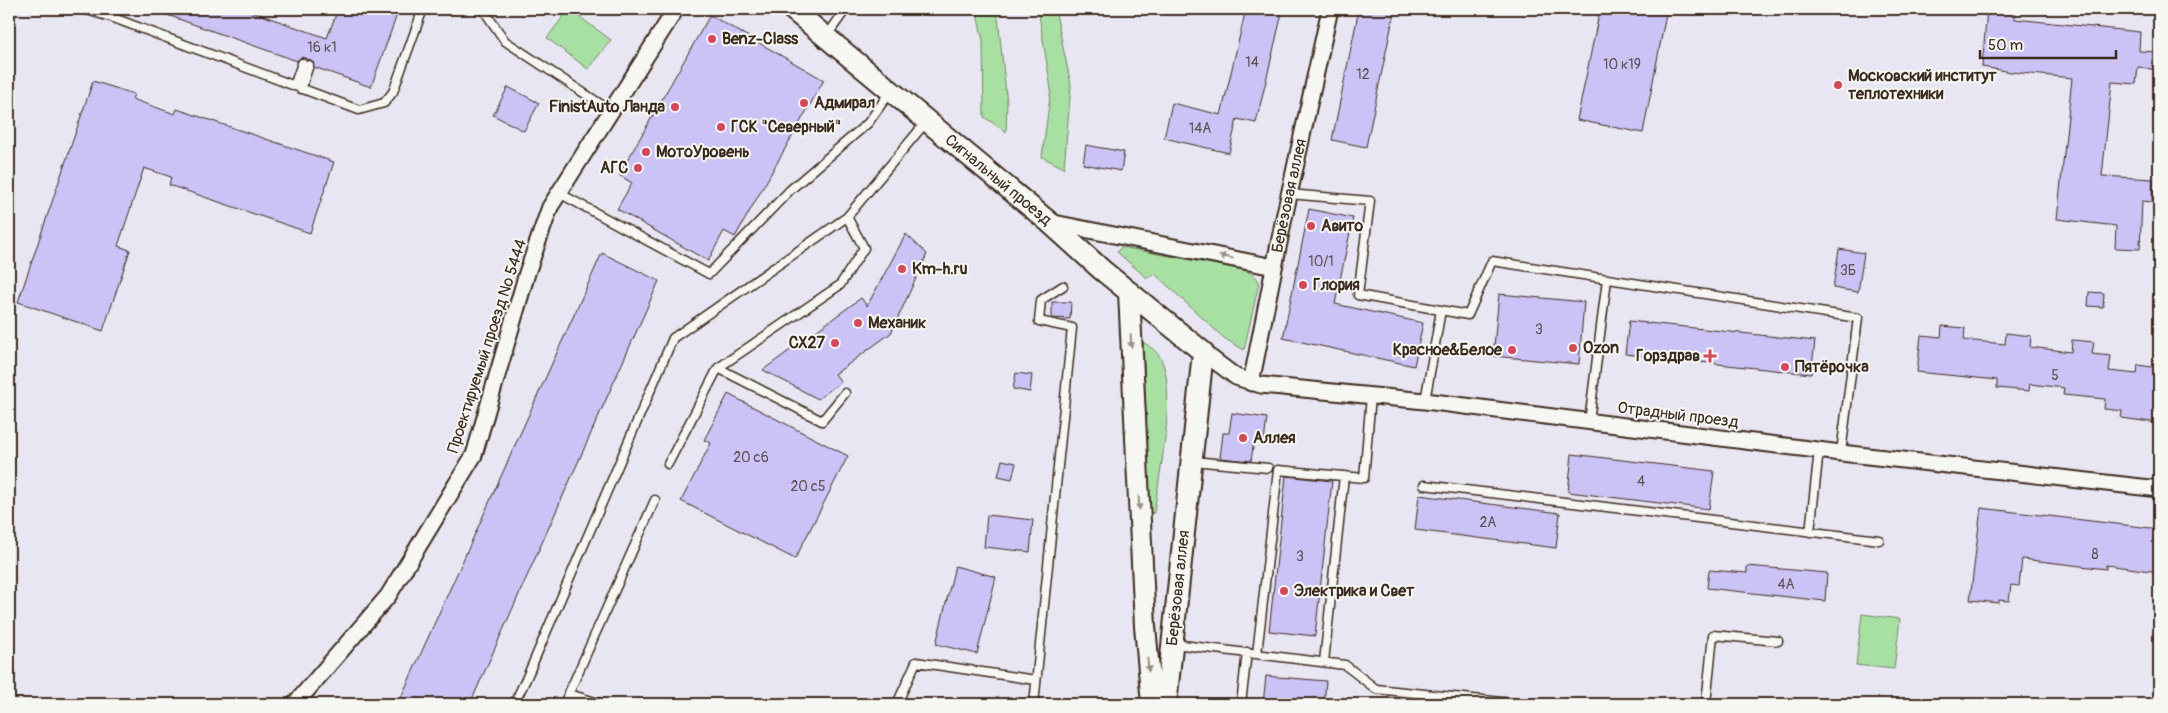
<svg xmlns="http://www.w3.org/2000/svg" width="2168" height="713" font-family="Pangolin,sans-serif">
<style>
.green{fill:#a8e0a4;stroke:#728561}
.building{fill:#cbc2f5;stroke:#3b2a1e}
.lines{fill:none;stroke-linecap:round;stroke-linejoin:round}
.lane-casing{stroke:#3b2a1e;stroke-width:11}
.street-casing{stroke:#3b2a1e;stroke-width:19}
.secondary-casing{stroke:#3b2a1e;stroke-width:24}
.lane{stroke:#f6f6f2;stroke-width:8}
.street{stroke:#f6f6f2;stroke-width:15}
.secondary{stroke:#f6f6f2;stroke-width:20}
.oneway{fill:#989088}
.poi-dot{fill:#d1495b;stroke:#f6f6f2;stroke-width:2}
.labels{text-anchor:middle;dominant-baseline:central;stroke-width:4;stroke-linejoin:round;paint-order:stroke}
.number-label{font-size:14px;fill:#5f5054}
.poi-label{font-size:16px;font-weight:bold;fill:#3b2a1e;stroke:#f6f6f2;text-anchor:start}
.street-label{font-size:16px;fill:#3b2a1e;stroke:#f6f6f2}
</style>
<rect width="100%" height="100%" fill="#e9e6f3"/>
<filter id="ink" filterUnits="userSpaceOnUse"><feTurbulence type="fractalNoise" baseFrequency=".02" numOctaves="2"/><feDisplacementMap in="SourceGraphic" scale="10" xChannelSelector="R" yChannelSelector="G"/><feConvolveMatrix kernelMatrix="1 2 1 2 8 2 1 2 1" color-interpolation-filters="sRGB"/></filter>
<g filter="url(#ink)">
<path class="green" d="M 569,9 L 611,40 L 588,69 L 547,38 Z
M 976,9 L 997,9 L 1007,103 L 1006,132 L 984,117 L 983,41 Z
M 1038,9 L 1055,9 L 1071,85 L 1064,168 L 1042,157 L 1051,89 Z
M 1121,247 L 1244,270 C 1250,273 1258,276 1259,283 L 1244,350 L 1224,338 L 1155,274 L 1147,278 L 1117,252 Z
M 1143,342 C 1149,346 1155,350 1160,357 C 1178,389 1159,475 1154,513 L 1150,513 Z
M 1862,614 L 1900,619 L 1894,669 L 1856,665 Z"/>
<path class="building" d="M 156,9 L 244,9 L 327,38 L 338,9 L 399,9 L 371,87 L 314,67 L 311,60 L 301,57 L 297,61 L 156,11 Z
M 1246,9 L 1283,9 L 1256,123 L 1237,119 L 1229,153 L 1164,138 L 1172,103 L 1221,115 Z
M 1359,9 L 1395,9 L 1366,147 L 1332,140 Z
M 1600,9 L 1667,9 L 1643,133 L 1577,120 Z
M 1987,9 L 2015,10 L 2015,19 L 2140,32 L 2139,51 L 2159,52 L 2159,70 L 2138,67 L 2136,84 L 2112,82 L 2102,176 L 2153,179 L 2152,202 L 2142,201 L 2140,249 L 2115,248 L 2116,226 L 2057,219 L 2072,78 L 2011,72 L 1982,67 Z
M 710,15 L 824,80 L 735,237 L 724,231 L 708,261 L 617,209 L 632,183 L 619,175 Z
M 93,81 L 134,94 L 132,99 L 175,114 L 177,109 L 334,162 L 310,233 L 169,185 L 171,177 L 144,168 L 118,246 L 130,250 L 103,331 L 18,302 Z
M 508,87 L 539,103 L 524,131 L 493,115 Z
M 1086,145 L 1124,152 L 1121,171 L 1083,164 Z
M 1309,209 L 1353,218 L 1335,304 L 1423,323 L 1414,366 L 1283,338 Z
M 906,234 L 927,254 L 891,333 L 835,374 L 841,382 L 818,399 L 763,370 L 861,298 L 867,306 Z
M 1839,249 L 1864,253 L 1858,292 L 1833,288 Z
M 602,253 L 659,281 L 470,704 L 398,704 Z
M 2089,292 L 2104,293 L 2103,307 L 2088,306 Z
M 1499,294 L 1584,302 L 1579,364 L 1493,356 Z
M 1052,302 L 1071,302 L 1070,319 L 1052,318 Z
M 1629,321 L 1815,341 L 1811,374 L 1625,354 Z
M 1942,326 L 1965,328 L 1964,340 L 2005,344 L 2006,333 L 2031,336 L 2030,347 L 2071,352 L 2072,340 L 2094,342 L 2092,354 L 2111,356 L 2109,371 L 2137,374 L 2138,365 L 2159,368 L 2158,423 L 2121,418 L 2122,411 L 2104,409 L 2105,399 L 2063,395 L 2064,388 L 2030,384 L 2029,391 L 1997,388 L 1997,380 L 1917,372 L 1921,335 L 1941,337 Z
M 1016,373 L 1032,375 L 1030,392 L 1013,389 Z
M 728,394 L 848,456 L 795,559 L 681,501 L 711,443 L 704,440 Z
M 1232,413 L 1267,418 L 1264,442 L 1254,441 L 1251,461 L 1220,458 L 1223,433 L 1229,433 Z
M 1572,454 L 1714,471 L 1709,509 L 1568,492 Z
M 1002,460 L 1016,463 L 1012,479 L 998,476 Z
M 1286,476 L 1332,481 L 1315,636 L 1269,631 Z
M 1419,495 L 1560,513 L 1556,548 L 1415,530 Z
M 1981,508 L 2159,529 L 2159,572 L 2106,565 L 2106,569 L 2022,559 L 2019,586 L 2011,585 L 2009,601 L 1999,600 L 1999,603 L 1970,600 Z
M 987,515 L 1033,520 L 1030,552 L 984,547 Z
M 955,566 L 996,577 L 977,654 L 936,644 Z
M 1747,566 L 1827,573 L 1825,601 L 1707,588 L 1709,570 L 1747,573 Z
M 1266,676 L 1326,681 L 1324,704 L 1263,704 Z"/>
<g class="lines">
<g class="lane-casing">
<path id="lane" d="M 83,9 L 107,16
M 101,9 L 111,17 L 359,110 L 384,103 L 393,92 L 423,9
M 483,9 L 505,41 L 611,111
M 826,37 L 846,9
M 294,86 L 302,63
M 301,89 L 309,65
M 559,193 L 709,274 L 790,190 L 868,123 L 890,92
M 1289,194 L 1370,201 L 1358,295 L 1468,315 L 1492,261 L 1858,318 L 1841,453
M 718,368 L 822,421 L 845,393
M 1425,401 L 1441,310
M 1589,422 L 1607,279
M 1193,461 L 1268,468
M 668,464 L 718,368 L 840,285 L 864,248 L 847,217
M 1424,485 L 1879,540
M 1810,532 L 1819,450
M 1174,644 L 1345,665 L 1376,689 L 1522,704
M 1257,654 L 1278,470 L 1364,478 L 1371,396
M 1324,662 L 1344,476
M 569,694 L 602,704
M 514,704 L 527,677 L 673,338 L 847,217 L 926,122
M 564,704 L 655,500
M 897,704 L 916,662 L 1036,680
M 1034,704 L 1072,328 L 1039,321 L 1041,300 L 1063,286
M 1241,704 L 1247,652
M 1706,704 L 1713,635 L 1778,641"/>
</g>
<g class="street-casing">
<g id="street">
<path d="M 1049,222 L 1274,267"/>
<path d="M 1203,352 L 1236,377 L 1261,385 L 1425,401 L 1841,453 L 2159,489"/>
<path id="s1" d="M 1251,383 L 1284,218 L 1330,9"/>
<path d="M 295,704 L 388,596 L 474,455 L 527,273 L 550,207 L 676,9"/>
</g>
</g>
<g class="secondary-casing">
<g id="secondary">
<path id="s2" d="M 792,9 L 1049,222 L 1102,270 L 1203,352 L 1166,704"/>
<path d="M 1129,292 L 1145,626 L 1152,704"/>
</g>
</g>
<use href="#lane" class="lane"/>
<use href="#street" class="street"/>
<use href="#secondary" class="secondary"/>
</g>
<defs><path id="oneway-solid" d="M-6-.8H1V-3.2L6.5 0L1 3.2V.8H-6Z" transform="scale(1.25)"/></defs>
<g class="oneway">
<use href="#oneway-solid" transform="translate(1226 257) rotate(-169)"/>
<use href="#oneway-solid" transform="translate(1131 341) rotate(87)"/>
<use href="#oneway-solid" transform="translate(1139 503) rotate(87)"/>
<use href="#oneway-solid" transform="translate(1148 665) rotate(85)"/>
</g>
</g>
<g class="poi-dot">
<circle cx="712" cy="39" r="5"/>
<circle cx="1838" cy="85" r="5"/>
<circle cx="804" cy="103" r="5"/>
<circle cx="675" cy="107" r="5"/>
<circle cx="721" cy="127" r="5"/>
<circle cx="646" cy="152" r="5"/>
<circle cx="638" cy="168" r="5"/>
<circle cx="1311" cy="226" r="5"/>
<circle cx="902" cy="269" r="5"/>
<circle cx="1303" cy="285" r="5"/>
<circle cx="858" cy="323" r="5"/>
<circle cx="835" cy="343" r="5"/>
<circle cx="1573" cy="348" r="5"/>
<circle cx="1512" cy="350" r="5"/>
<path d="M1707.5 348.5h5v5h5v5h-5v5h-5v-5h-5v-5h5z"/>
<circle cx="1785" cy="367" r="5"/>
<circle cx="1243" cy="438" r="5"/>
<circle cx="1284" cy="591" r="5"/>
</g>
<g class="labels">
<g class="number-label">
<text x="322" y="47">16 к1</text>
<text x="1252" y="62">14</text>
<text x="1622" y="64">10 к19</text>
<text x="1363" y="74">12</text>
<text x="1200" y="128">14А</text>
<text x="1321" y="261">10/1</text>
<text x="1848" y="270">3Б</text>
<text x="1539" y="329">3</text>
<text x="2055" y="375">5</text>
<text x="751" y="457">20 с6</text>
<text x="1641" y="481">4</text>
<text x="808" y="486">20 с5</text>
<text x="1488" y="522">2А</text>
<text x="2095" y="554">8</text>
<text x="1300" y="556">3</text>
<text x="1786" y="584">4А</text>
</g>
<g class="poi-label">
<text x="722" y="39">Benz-Class</text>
<text x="1848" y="76">Московский институт<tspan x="1848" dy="18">теплотехники</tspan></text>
<text x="814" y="103">Адмирал</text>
<text x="665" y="107" text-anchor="end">FinistAuto Ланда</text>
<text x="731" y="127">ГСК "Северный"</text>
<text x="656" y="152">МотоУровень</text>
<text x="628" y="168" text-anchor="end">АГС</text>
<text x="1321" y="226">Авито</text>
<text x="912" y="269">Km-h.ru</text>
<text x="1313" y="285">Глория</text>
<text x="868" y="323">Механик</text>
<text x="825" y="343" text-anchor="end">CX27</text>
<text x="1583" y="348">Ozon</text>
<text x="1502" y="350" text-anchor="end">Красное&amp;Белое</text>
<text x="1700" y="356" text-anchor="end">Горздрав</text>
<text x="1795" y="367">Пятёрочка</text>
<text x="1253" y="438">Аллея</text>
<text x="1294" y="591">Электрика и Свет</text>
</g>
<g class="street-label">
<text stroke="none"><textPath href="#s2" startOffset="268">Сигнальный проезд</textPath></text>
<text stroke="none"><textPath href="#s1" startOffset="191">Берёзовая аллея</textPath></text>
<text transform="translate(487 346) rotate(-72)">Проектируемый проезд № 5444</text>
<text transform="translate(1678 415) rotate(7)">Отрадный проезд</text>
<text transform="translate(1178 588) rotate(-84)">Берёзовая аллея</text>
</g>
</g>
<rect width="2168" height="713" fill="none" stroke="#f6f6f2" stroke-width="30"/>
<rect x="15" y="15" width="2138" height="683" fill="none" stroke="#3b2a1e" stroke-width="2" filter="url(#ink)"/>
<path d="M1980 50v8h136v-8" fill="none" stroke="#3b2a1e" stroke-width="2.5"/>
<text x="1988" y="50" font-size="15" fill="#3b2a1e" stroke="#f6f6f2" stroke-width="4" paint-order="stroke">50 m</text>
</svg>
